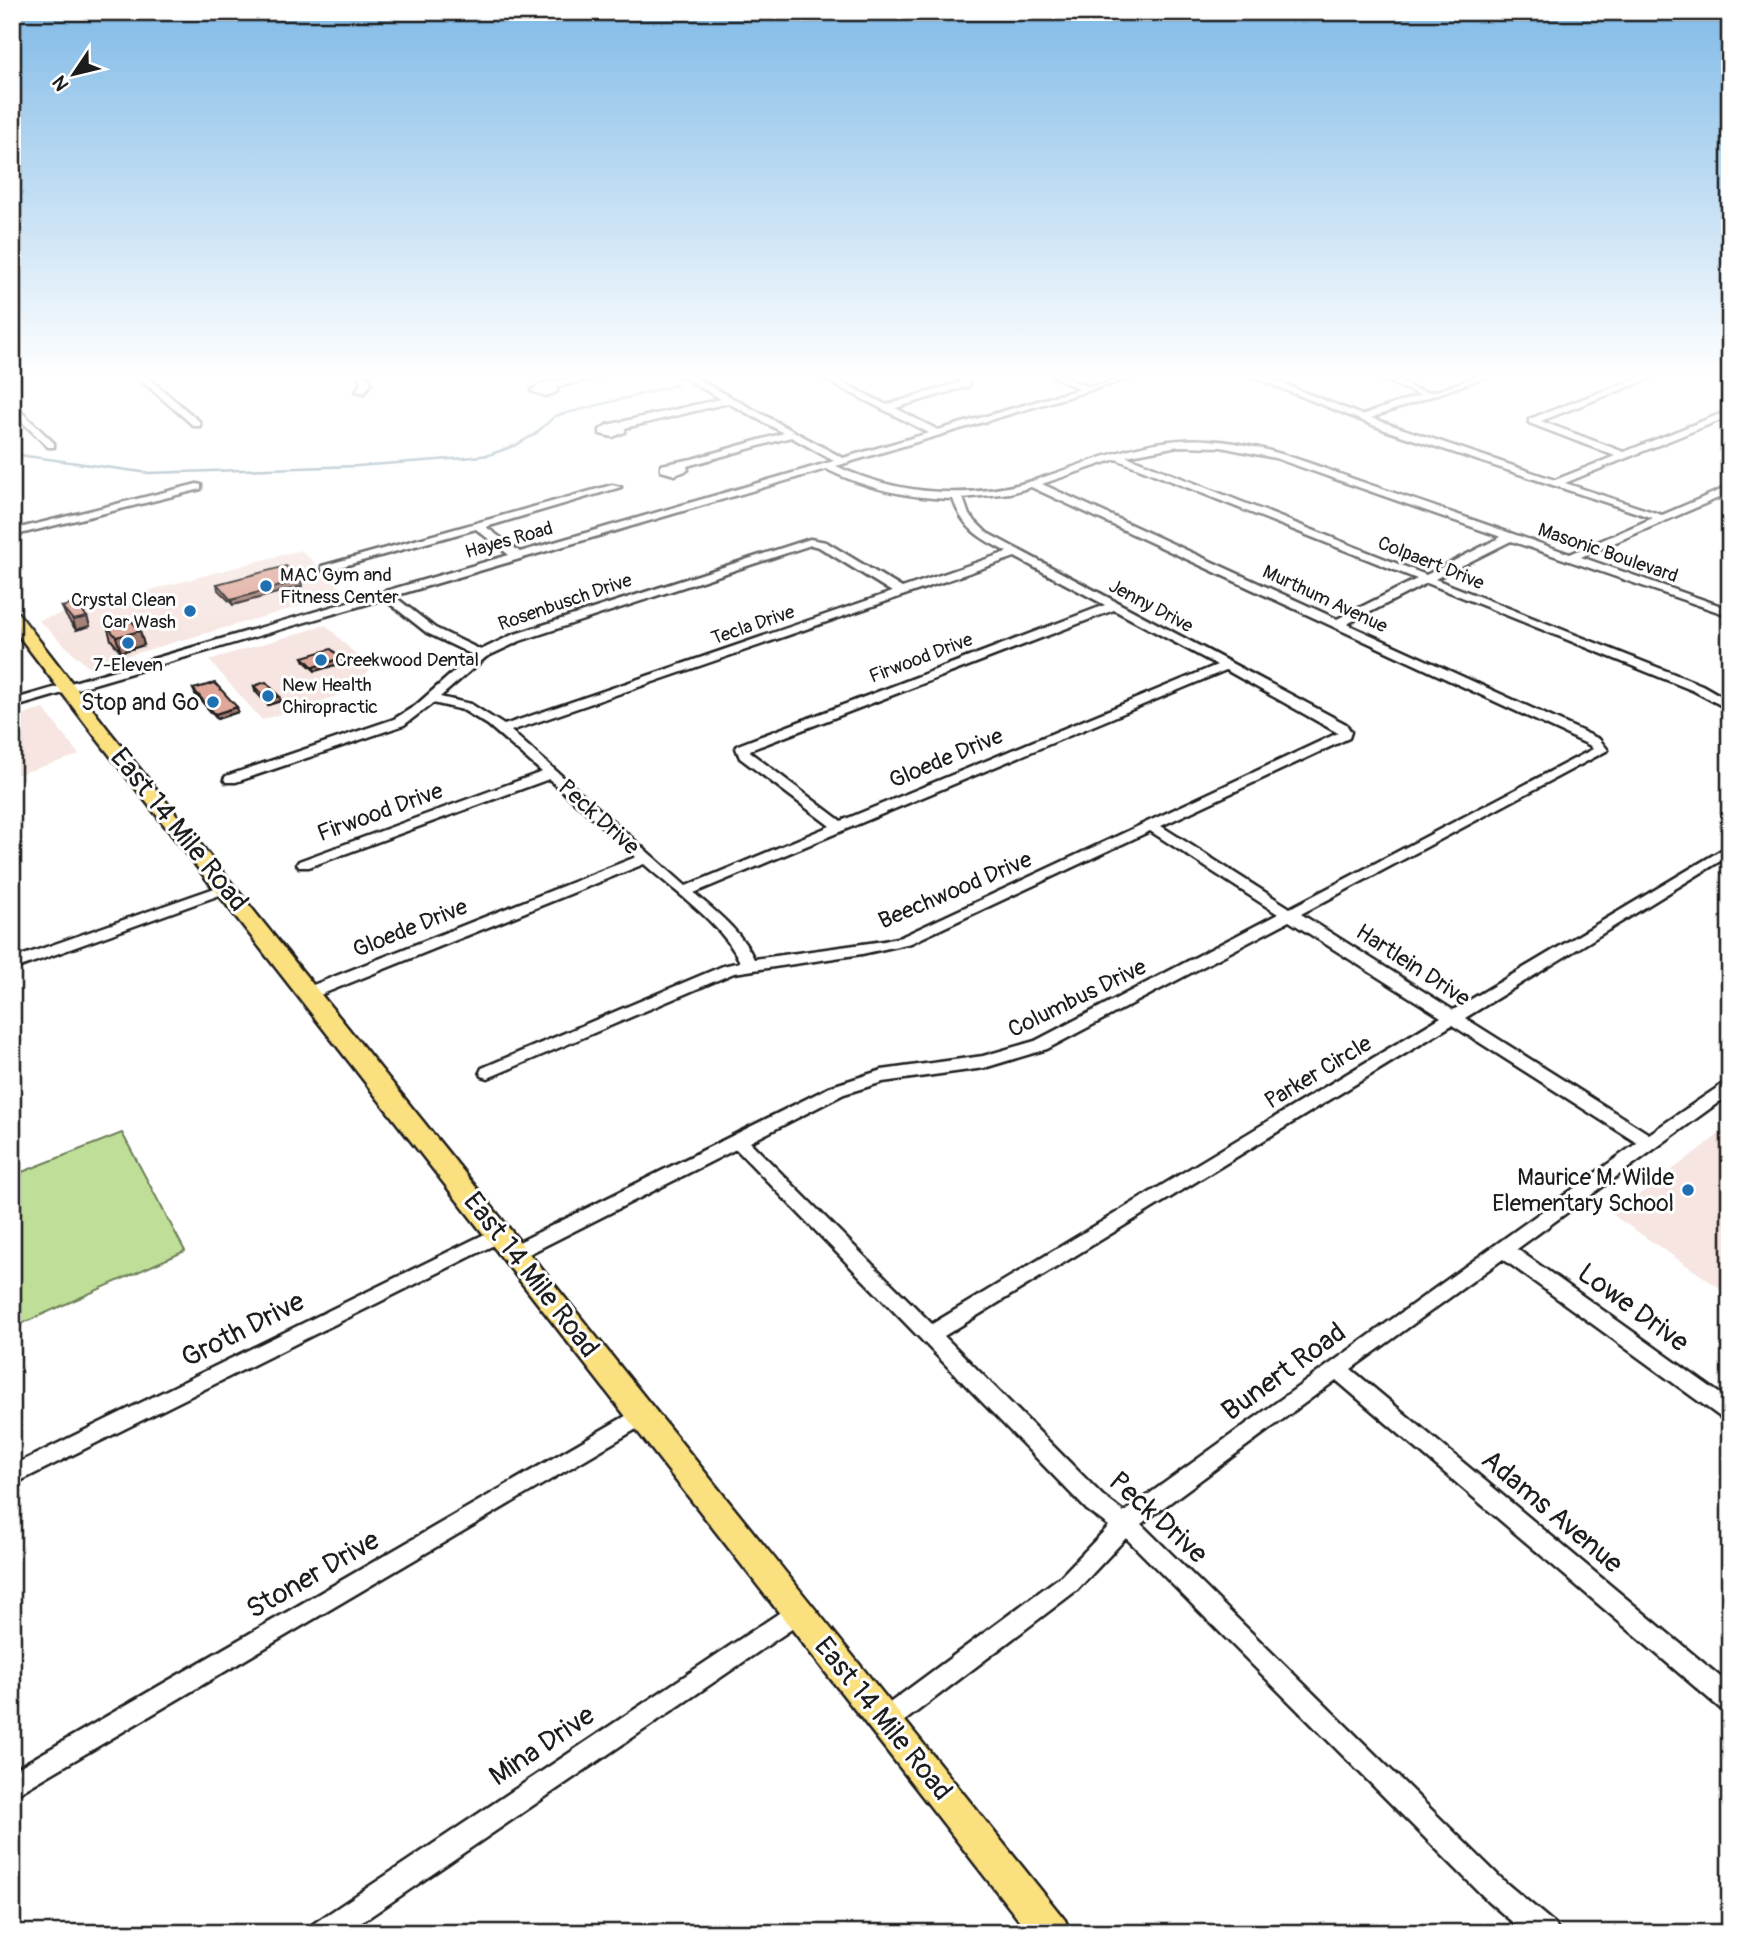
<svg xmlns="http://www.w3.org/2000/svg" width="1742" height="1945" font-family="Pangolin,sans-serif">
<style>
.built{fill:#f6e5e1}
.green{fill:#bfdf98;stroke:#6e7e5a;stroke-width:2}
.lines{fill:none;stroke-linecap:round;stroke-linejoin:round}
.stream{stroke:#5b8195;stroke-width:2.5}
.minor-casing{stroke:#1c1c1c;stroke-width:5}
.major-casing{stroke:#1c1c1c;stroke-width:5}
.minor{fill:#fff;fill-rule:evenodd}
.major{fill:#fbe080;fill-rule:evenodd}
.wall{fill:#c19085;stroke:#1c1c1c;stroke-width:2}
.shaded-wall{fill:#9d766c;stroke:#1c1c1c;stroke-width:2}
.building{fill:#e0a89b;stroke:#1c1c1c;stroke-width:2}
.poi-dot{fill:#1f6fb2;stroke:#fff;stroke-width:2.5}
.labels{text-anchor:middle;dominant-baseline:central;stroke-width:6;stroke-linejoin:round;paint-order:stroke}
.far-street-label{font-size:19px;fill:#1c1c1c;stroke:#fff}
.far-poi-label{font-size:19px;fill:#1c1c1c;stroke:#fff;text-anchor:start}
.poi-label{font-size:23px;fill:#1c1c1c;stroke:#fff;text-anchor:end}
.street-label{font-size:23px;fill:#1c1c1c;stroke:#fff}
.near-street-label{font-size:28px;fill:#1c1c1c;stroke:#fff}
</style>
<rect width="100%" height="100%" fill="#fff"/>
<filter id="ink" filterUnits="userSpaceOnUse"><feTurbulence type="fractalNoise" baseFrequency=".0143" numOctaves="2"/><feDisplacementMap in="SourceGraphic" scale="14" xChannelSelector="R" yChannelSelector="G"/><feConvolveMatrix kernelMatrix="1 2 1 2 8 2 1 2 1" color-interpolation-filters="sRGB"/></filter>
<g filter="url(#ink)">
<path class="built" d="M 301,550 L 346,593 L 88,667 L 38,620 Z
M 326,625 L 370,669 L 352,691 L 262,720 L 209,660 Z
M 44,709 L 79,755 L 12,776 L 12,718 Z
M 1730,1126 L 1730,1295 L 1613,1215 Z"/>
<path class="green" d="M 122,1133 L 185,1251 L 12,1328 L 12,1176 Z"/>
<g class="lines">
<path class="stream" d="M 12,454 L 149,473 L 357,466 L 464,458 L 489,455 L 516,445 L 535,434 L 555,416 L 677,385"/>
<g class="minor-casing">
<path id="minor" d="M 135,375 L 145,375 L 200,422 L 200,426 L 194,426 Z
M 358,375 L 367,375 L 371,383 L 364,393 L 356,391 L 361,383 Z
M 587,375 L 606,375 L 557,387 L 557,392 L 546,396 L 531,391 L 540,384 Z
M 679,375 L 690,375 L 843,458 L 929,433 L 816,375 L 828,375 L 887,405 L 961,382 L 953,375 L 964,375 L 970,380 L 969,386 L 895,408 L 938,430 L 1079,389 L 1051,375 C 1066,375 1078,386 1090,386 C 1106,386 1122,375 1141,375 L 836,466 C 898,495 967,500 1032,481 C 1090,463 1145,436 1207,440 C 1262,443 1313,465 1365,483 C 1433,506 1502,530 1570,554 L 1653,518 L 1385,430 L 1248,375 L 1261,375 L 1362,415 L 1420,395 L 1371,375 C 1394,375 1409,390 1428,392 C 1442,393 1470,375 1491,375 L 1371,418 L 1555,480 L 1615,456 L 1529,423 L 1529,419 L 1646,375 L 1659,375 L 1541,421 L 1624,452 L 1730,410 L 1730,416 L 1565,483 L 1662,515 L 1730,486 L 1730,493 L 1581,557 L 1730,609 L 1730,616 L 1511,541 L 1435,579 L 1702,685 L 1730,701 L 1730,710 L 1694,691 L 1427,583 L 1347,624 L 1599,739 L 1608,750 L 1301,914 L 1453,1010 L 1730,845 L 1730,855 L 1465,1018 L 1649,1134 L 1730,1079 L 1730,1094 L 1517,1249 L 1730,1401 L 1730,1422 L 1723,1419 L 1503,1259 L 1351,1369 L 1730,1685 L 1730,1712 L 1721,1709 L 1336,1380 L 1141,1524 L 1506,1883 L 1555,1924 L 1559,1933 L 1525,1933 L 1488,1901 L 1126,1538 L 1077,1590 L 894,1729 L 885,1733 L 876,1729 L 873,1721 L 876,1713 L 1061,1576 L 1109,1526 L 1087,1510 L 736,1149 L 521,1258 L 514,1260 L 507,1258 L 505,1253 L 507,1248 L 832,1086 L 882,1070 L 983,1056 L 1035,1041 L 1278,914 L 1150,831 L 911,943 L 862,954 L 734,973 L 488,1078 L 482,1076 L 480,1072 L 482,1068 L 723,966 L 740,962 C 722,923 675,892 644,864 L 315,997 L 303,997 L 301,993 L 303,989 L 636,857 L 549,779 L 309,867 L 299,867 L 297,864 L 299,861 L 542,772 L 488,725 L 463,710 L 433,703 L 404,725 L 236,782 L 226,782 L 224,779 L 226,776 L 394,719 L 415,706 L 473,655 L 427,633 L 384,599 L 12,708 L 12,700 L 509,555 L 476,529 L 326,571 L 322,570 L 322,566 L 612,485 L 621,487 L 486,527 L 520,552 L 834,461 L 791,437 L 687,466 L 688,470 L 675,475 L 661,471 L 661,465 L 692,459 L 784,433 L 728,403 L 625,428 L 625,432 L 613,437 L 600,434 L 600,430 L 607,425 L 721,399 ZM 1178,446 L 1221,447 L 1275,458 L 1501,537 L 1426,575 L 1126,456 ZM 1116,459 L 1417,579 L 1337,619 L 1042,484 ZM 826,469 C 867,489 908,498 953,499 C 963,529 980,538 1007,552 L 902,588 L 826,542 L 810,539 L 512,635 L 481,650 L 435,628 L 394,596 ZM 1031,487 L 1589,745 L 1593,749 L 1290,908 L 1161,826 L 1349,738 L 1351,732 L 1346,724 L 987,533 L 969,515 L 963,498 L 1010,493 ZM 811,545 L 819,547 L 892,592 L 504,725 L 471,704 L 440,697 L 486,657 L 520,641 ZM 1015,557 L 1105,605 L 738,745 L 736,748 L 740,758 L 830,826 L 686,886 L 511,731 ZM 1114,610 L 1217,665 L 841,821 L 751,753 L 750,750 ZM 1226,670 L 1338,733 L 901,937 L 884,941 L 754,959 C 741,931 717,913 694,893 ZM 1289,921 L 1441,1017 L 932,1324 L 750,1142 L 844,1094 L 883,1082 L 984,1068 L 1047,1049 ZM 1452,1025 L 1637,1143 L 1124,1512 L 1103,1496 L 944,1336 Z
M 12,403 L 54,443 L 54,447 L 48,447 L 12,412 Z
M 197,484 L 201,485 L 201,489 L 12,536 L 12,530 Z
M 226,884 L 231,885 L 233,888 L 231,891 L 12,970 L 12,959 Z
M 499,1227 L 506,1229 L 508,1234 L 506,1239 L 12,1485 L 12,1466 Z
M 643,1406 L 650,1409 L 653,1415 L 650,1421 L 12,1797 L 12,1771 Z
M 797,1601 L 805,1604 L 809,1612 L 805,1620 L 346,1933 L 309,1933 L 313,1924 Z"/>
</g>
<g class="major-casing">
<path id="major" d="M 12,611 L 18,613 L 110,732 L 1065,1920 L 1070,1933 L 1029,1933 L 98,740 L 12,627 Z"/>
</g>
<use href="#minor" class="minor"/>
<use href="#major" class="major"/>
</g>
<path class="wall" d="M 217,584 L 302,586 L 233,605 L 218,590 Z
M 62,607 L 87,617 L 90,626 L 76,630 L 66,616 Z
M 107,626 L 140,631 L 144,645 L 121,652 L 111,640 Z
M 303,657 L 341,658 L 342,663 L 315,671 L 305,662 Z
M 254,686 L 281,701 L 268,705 L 255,691 Z
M 193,689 L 237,707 L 238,712 L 217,719 L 195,694 Z"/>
<path class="shaded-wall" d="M 301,580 L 302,586 L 233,605 L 231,600 Z
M 87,617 L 90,626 L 76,630 L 73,620 Z
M 140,631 L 144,645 L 121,652 L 116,637 Z
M 341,658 L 342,663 L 315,671 L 313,667 Z
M 279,696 L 281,701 L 268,705 L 267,700 Z
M 237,707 L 238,712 L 217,719 L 215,714 Z"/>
<path class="building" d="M 286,566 L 301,580 L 231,600 L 217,584 Z
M 76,603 L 87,617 L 73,620 L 62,607 Z
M 130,619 L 140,631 L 116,637 L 107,626 Z
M 331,649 L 341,658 L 313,667 L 303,657 Z
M 266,682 L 279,696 L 267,700 L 254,686 Z
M 215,683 L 237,707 L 215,714 L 193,689 Z"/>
</g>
<linearGradient id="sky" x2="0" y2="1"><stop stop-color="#80bae7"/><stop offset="0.58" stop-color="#fff"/><stop offset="1" stop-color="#fff" stop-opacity="0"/></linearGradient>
<rect width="1742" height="648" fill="url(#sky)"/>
<g class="poi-dot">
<circle cx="266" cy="586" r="7"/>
<circle cx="190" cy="611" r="7"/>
<circle cx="128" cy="643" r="7"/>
<circle cx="321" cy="660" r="7"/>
<circle cx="268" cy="696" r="7"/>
<circle cx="213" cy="702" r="7"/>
<circle cx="1688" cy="1190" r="7"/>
</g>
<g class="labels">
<g class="far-street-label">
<text transform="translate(509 540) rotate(-16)">Hayes Road</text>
<text transform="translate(1608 553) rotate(19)">Masonic Boulevard</text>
<text transform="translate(1431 563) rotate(22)">Colpaert Drive</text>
<text transform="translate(1325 599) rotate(25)">Murthum Avenue</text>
<text transform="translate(565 602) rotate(-19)">Rosenbusch Drive</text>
<text transform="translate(1151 606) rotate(28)">Jenny Drive</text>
<text transform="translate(753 625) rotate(-19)">Tecla Drive</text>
<text transform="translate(921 658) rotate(-21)">Firwood Drive</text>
</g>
<g class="far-poi-label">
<text x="280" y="575">MAC Gym and<tspan x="280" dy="22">Fitness Center</tspan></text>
<text x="176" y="600" text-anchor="end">Crystal Clean<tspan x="176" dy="22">Car Wash</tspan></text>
<text x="335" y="660">Creekwood Dental</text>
<text x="128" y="665" text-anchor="middle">7-Eleven</text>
<text x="282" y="685">New Health<tspan x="282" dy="22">Chiropractic</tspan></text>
</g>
<g class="poi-label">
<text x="199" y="702">Stop and Go</text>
<text x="1674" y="1177">Maurice M. Wilde<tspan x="1674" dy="26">Elementary School</tspan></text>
</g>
<g class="street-label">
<text transform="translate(946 758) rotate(-23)">Gloede Drive</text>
<text transform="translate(380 812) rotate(-20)">Firwood Drive</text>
<text transform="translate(599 817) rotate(42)">Peck Drive</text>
<text transform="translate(955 890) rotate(-23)">Beechwood Drive</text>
<text transform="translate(410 928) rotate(-22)">Gloede Drive</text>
<text transform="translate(1413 965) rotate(33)">Hartlein Drive</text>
<text transform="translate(1077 998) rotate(-26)">Columbus Drive</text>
<text transform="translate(1318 1072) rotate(-31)">Parker Circle</text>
</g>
<g class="near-street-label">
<text transform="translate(179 830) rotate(51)">East 14 Mile Road</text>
<text transform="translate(531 1275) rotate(52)">East 14 Mile Road</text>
<text transform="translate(1633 1308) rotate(36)">Lowe Drive</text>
<text transform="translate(243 1330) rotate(-27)">Groth Drive</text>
<text transform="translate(1284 1372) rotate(-36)">Bunert Road</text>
<text transform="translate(1552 1512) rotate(40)">Adams Avenue</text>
<text transform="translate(1158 1518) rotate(42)">Peck Drive</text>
<text transform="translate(313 1575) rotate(-30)">Stoner Drive</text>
<text transform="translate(883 1719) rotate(51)">East 14 Mile Road</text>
<text transform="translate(542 1746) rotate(-34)">Mina Drive</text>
</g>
</g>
<rect width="1742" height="1945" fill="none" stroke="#fff" stroke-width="42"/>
<rect x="21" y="21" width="1700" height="1903" fill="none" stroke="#1c1c1c" stroke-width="2.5" filter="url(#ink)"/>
<g transform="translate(74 74) rotate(235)" stroke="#ffffff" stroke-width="5" paint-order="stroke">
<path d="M0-5L12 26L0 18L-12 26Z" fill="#1c1c1c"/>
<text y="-10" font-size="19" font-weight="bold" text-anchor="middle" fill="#1c1c1c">N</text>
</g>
</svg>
